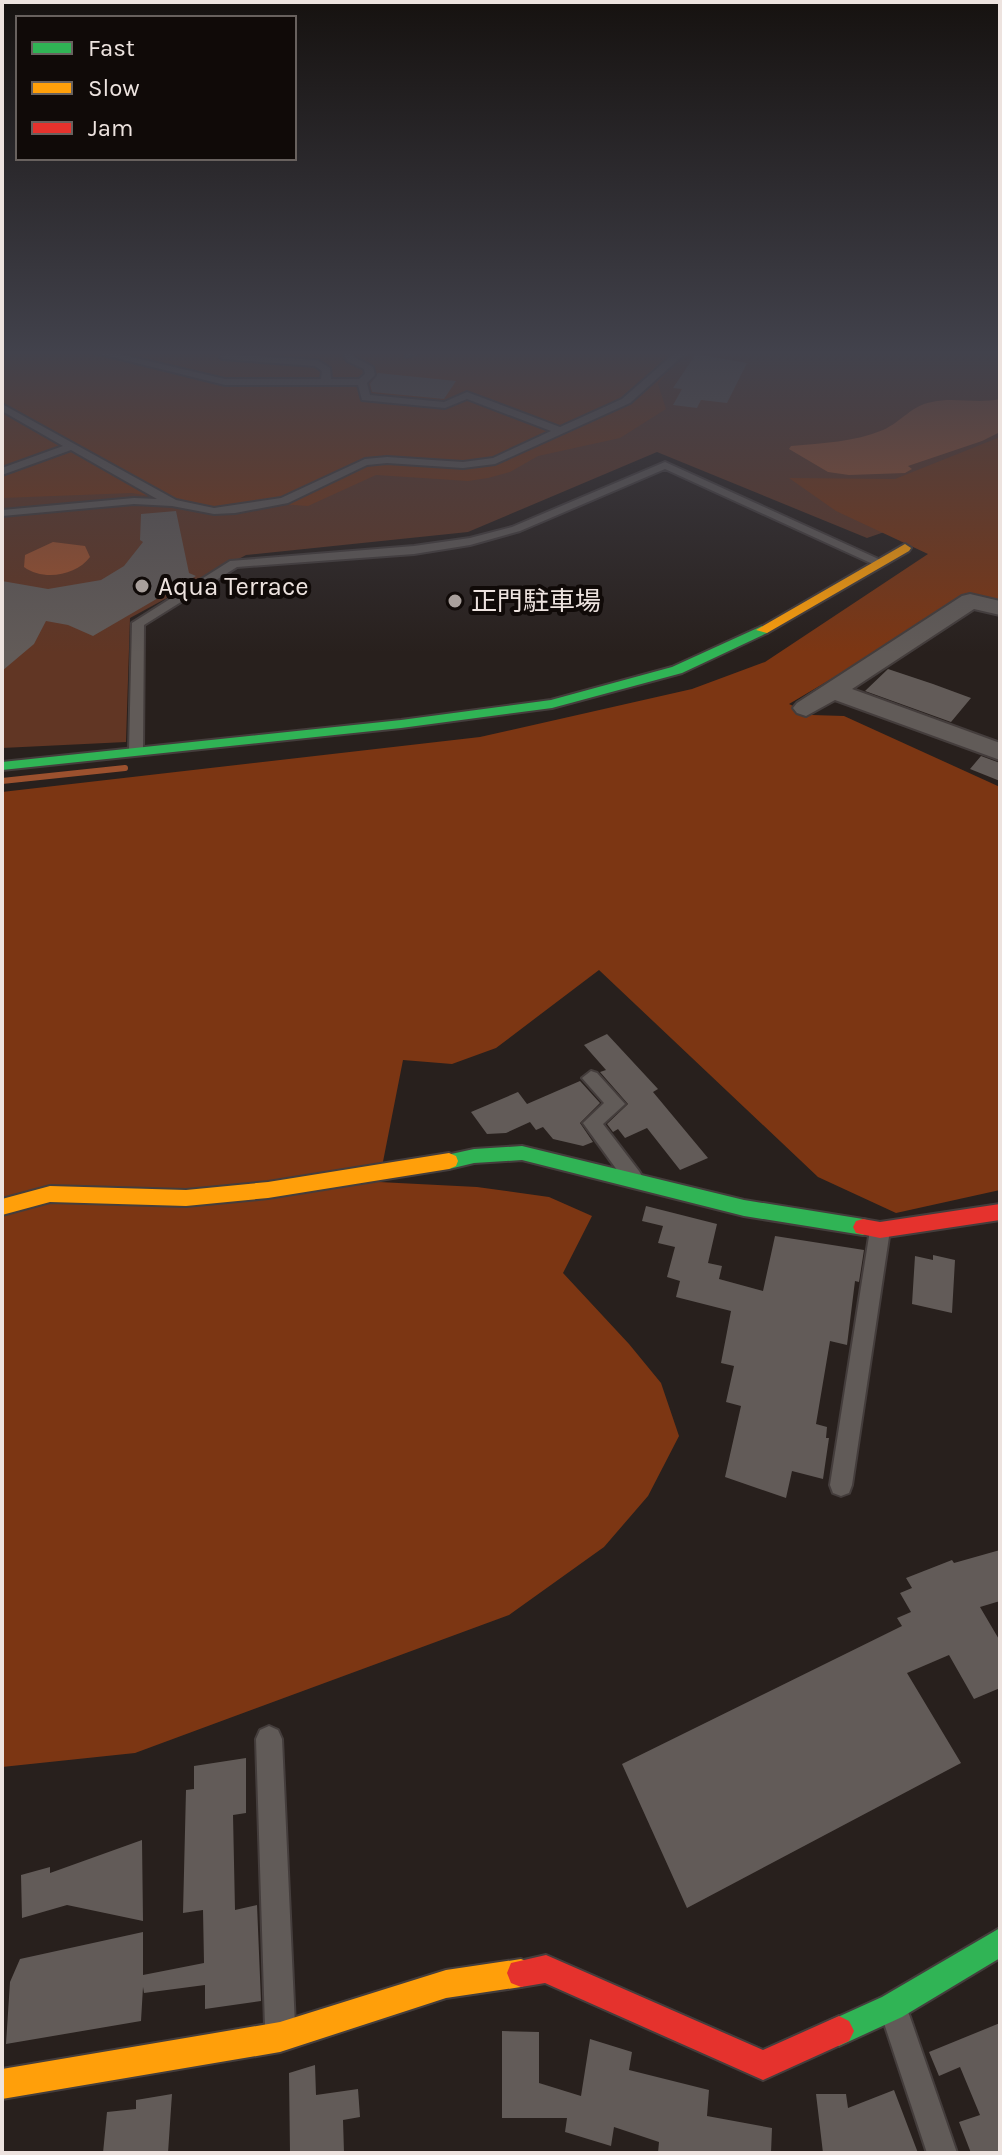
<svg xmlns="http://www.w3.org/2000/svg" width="1002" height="2155" font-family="Karla,'Noto Sans JP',sans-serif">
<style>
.green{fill:#613624}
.forest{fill:#7c3613}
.water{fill:#9c512e}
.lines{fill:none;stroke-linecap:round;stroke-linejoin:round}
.stream{stroke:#9c512e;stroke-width:6}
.building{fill:#625b58}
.lane-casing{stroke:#443d3c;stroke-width:4}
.street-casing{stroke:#443d3c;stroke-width:4}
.fast-casing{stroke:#443d3c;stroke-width:4}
.slow-casing{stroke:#443d3c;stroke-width:4}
.jam-casing{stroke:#443d3c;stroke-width:4}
.lane{fill:#615b58;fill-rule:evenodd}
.street{fill:#615b58;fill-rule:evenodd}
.fast{fill:#30b455;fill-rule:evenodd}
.slow{fill:#ff9f0a;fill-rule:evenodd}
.jam{fill:#e5322d;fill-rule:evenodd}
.poi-dot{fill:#a89f9b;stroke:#100a08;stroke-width:3}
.labels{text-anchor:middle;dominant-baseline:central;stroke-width:8;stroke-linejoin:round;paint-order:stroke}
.far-poi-label{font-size:26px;fill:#ede3df;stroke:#100a08;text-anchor:start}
</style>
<rect width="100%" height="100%" fill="#28201d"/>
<path class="green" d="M 2,351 L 1000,351 L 1000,479 L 919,520 L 867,538 L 657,452 L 468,532 L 246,555 L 130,618 L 126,742 L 2,748 Z"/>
<path class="forest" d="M 2,351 L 691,351 L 671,368 L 658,384 L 666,409 L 620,438 L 538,456 L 510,472 L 488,478 L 468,481 L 376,475 L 308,506 L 252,502 L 214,507 L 132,493 L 2,498 Z
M 1000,437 L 1000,606 L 968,598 L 789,704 L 812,715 L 844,716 L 1000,787 L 1000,1190 L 896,1213 L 818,1177 L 599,970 L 496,1048 L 452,1064 L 403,1060 L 379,1182 L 477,1187 L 549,1197 L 592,1216 L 563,1273 L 629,1344 L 661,1383 L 679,1436 L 648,1496 L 604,1547 L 509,1615 L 135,1753 L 2,1767 L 2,792 L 480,737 L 692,689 L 765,662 L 928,554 L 836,511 L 789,478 L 895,479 Z"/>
<path class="water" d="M 1000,399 L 1000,432 L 982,441 L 908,466 L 912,469 L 905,473 L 849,475 L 828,472 L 789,449 L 791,446 C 823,443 854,442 883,430 C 901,422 912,405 932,402 C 954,397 977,404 1000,399 Z
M 53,542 L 85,546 L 90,557 C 76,576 43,581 24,567 L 25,555 Z"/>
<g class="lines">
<path class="stream" d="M 2,781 L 125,768"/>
</g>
<path class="building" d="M 696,354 L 747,363 L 727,403 L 701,400 L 697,408 L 673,405 L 682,389 L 673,388 Z
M 378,373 L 456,381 L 444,399 L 372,392 L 370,384 Z
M 176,511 L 189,573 L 196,576 L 93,636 L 68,625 L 46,621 L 34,644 L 2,671 L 2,581 L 48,589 L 101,580 L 124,566 L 143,542 L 140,540 L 141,514 Z
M 888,669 L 933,684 L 971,698 L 951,722 L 865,691 Z
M 981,756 L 1000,763 L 1000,781 L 970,769 Z
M 607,1034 L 658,1089 L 653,1092 L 708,1158 L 680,1170 L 647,1128 L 625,1138 L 618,1129 L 613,1132 L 607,1124 L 628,1104 L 600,1072 L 606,1070 L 584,1045 Z
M 580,1081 L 600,1103 L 580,1123 L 593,1142 L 583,1146 L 553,1139 L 543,1127 L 536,1130 L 530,1122 L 506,1133 L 487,1134 L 471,1112 L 518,1092 L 527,1104 Z
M 646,1206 L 717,1224 L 708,1263 L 722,1266 L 719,1279 L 763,1291 L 775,1236 L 864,1250 L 859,1282 L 855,1281 L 847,1345 L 830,1341 L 816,1424 L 827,1427 L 826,1438 L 829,1438 L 823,1479 L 792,1471 L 786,1498 L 725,1477 L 741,1406 L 726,1402 L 734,1366 L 721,1363 L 731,1311 L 676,1297 L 680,1281 L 667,1277 L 675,1247 L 658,1243 L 663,1226 L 642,1221 Z
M 933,1255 L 955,1260 L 952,1313 L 912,1304 L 915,1256 L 933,1260 Z
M 1000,1550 L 1000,1601 L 980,1607 L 1000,1641 L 1000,1688 L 974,1699 L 949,1655 L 907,1673 L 961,1763 L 687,1908 L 622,1764 L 902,1626 L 897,1618 L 911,1612 L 900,1593 L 912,1588 L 906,1578 L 952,1560 L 954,1563 Z
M 246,1758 L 246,1813 L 233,1815 L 235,1910 L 257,1905 L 261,2001 L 205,2009 L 205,1985 L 144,1993 L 143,1987 L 141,2021 L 6,2044 L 10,1982 L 20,1959 L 143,1932 L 143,1975 L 204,1963 L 203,1910 L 183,1913 L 186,1790 L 194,1789 L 194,1766 Z
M 142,1840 L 143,1921 L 67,1905 L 22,1918 L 21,1875 L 50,1867 L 50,1873 Z
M 1000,2023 L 1000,2153 L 971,2153 L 959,2122 L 980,2115 L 960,2067 L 939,2076 L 929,2052 Z
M 502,2031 L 539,2032 L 539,2083 L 581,2096 L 590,2039 L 632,2052 L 629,2070 L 709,2090 L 707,2116 L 772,2128 L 771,2153 L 658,2153 L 659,2142 L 614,2127 L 611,2146 L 565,2132 L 567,2118 L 502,2118 Z
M 315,2065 L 316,2095 L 358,2089 L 360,2117 L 343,2120 L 344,2153 L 290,2153 L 289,2073 Z
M 894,2090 L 918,2153 L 823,2153 L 816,2094 L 846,2094 L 848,2108 Z
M 172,2094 L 168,2153 L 103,2153 L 107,2112 L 136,2109 L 136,2100 Z"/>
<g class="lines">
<g class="lane-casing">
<path id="lane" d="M 88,351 L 106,351 L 225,379 L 321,379 L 322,371 L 315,366 L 222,359 L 220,357 L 225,354 L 317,360 L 330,368 L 331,379 L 359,379 L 365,374 L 364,369 L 347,361 L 342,351 L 352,351 L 354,357 L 373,367 L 375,375 L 367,383 L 370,395 L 444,402 L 467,392 L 560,427 L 622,399 L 677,351 L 688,351 L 630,403 L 495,464 L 463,468 L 387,463 L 367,465 L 288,503 L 235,513 L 214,514 L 172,506 L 134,504 L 2,516 L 2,510 L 134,498 L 157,499 L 71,450 L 2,475 L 2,468 L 63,446 L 2,411 L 2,404 L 176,500 L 214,508 L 281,498 L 365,459 L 387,457 L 463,462 L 493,458 L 551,431 L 467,399 L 445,408 L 362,400 L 358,385 L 225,385 Z
M 410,351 L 424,351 L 406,357 L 406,353 Z
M 665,462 L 885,562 L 875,565 L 665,469 L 520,531 L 470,545 L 414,554 L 237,567 L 144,625 L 143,750 L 136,754 L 129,750 L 132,623 L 230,561 L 414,546 L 470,538 L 512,527 Z
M 591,1071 L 597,1073 L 625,1104 L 603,1124 L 639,1171 L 642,1176 L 639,1181 L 632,1184 L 625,1181 L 583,1123 L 604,1103 L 582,1078 Z
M 880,1222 L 887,1224 L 890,1230 L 852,1485 L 849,1493 L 841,1496 L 833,1493 L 830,1485 L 870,1230 L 873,1224 Z
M 269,1726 L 278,1730 L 282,1739 L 295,2026 L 290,2036 L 280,2041 L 270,2036 L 265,2026 L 256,1739 L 260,1730 Z
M 896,2003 L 906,2007 L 910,2017 L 957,2153 L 927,2153 L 882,2017 L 886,2007 Z"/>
</g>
<g class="street-casing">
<path id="street" d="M 970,594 L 1000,601 L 1000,615 L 974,609 L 852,689 L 1000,743 L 1000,760 L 835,700 L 806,716 L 797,713 L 793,708 L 797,703 L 962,596 Z"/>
</g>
<g class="fast-casing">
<path id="fast" d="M 762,626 L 768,630 L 767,633 L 682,673 L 552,708 L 401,728 L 2,770 L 2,762 L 401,720 L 551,700 L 672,667 Z
M 522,1146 L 744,1200 L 863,1219 L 870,1221 L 873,1227 L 870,1233 L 863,1235 L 744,1216 L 522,1160 L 474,1163 L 449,1169 L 442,1166 L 440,1161 L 442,1156 L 474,1149 Z
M 1000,1928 L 1000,1958 L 902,2017 L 839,2046 L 829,2041 L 824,2031 L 829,2021 L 882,1997 Z"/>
</g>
<g class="slow-casing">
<path id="slow" d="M 905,544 L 911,548 L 909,551 L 767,633 L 756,630 Z
M 449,1153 L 456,1156 L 458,1161 L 456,1166 L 449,1169 L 268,1198 L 186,1206 L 50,1202 L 2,1215 L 2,1199 L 50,1186 L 186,1190 L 268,1182 Z
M 521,1959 L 531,1963 L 535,1973 L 531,1983 L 521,1987 L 446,1998 L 280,2052 L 2,2099 L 2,2069 L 280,2022 L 446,1970 Z"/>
</g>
<g class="jam-casing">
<path id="jam" d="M 1000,1204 L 1000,1220 L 880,1238 L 856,1233 L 853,1227 L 856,1221 L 863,1219 L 880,1222 Z
M 546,1955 L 763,2050 L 839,2016 L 849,2021 L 854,2031 L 849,2041 L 763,2080 L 545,1983 L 521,1987 L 511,1983 L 507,1973 L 511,1963 Z"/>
</g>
<use href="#lane" class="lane"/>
<use href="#street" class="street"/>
<use href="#fast" class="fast"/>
<use href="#slow" class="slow"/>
<use href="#jam" class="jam"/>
</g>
<linearGradient id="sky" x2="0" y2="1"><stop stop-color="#161210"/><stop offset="0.54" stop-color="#42424c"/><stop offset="1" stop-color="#42424c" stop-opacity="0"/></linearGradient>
<rect width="1002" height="653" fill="url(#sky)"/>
<g class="poi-dot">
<circle cx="142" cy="586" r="8"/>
<circle cx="455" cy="601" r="8"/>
</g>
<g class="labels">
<g class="far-poi-label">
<text x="158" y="586">Aqua Terrace</text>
<text x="471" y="601">正門駐車場</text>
</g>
</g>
<rect width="1002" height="2155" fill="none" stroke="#ede3df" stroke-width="8"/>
<rect x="16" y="16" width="280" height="144" fill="#100a08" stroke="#68615e" stroke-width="2"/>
<rect x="32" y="42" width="40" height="12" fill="#30b455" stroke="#68615e" stroke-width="2"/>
<text x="88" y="56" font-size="24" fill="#ede3df">Fast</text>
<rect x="32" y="82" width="40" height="12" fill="#ff9f0a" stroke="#68615e" stroke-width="2"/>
<text x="88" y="96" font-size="24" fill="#ede3df">Slow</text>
<rect x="32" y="122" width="40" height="12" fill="#e5322d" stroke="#68615e" stroke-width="2"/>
<text x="88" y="136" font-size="24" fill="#ede3df">Jam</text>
</svg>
